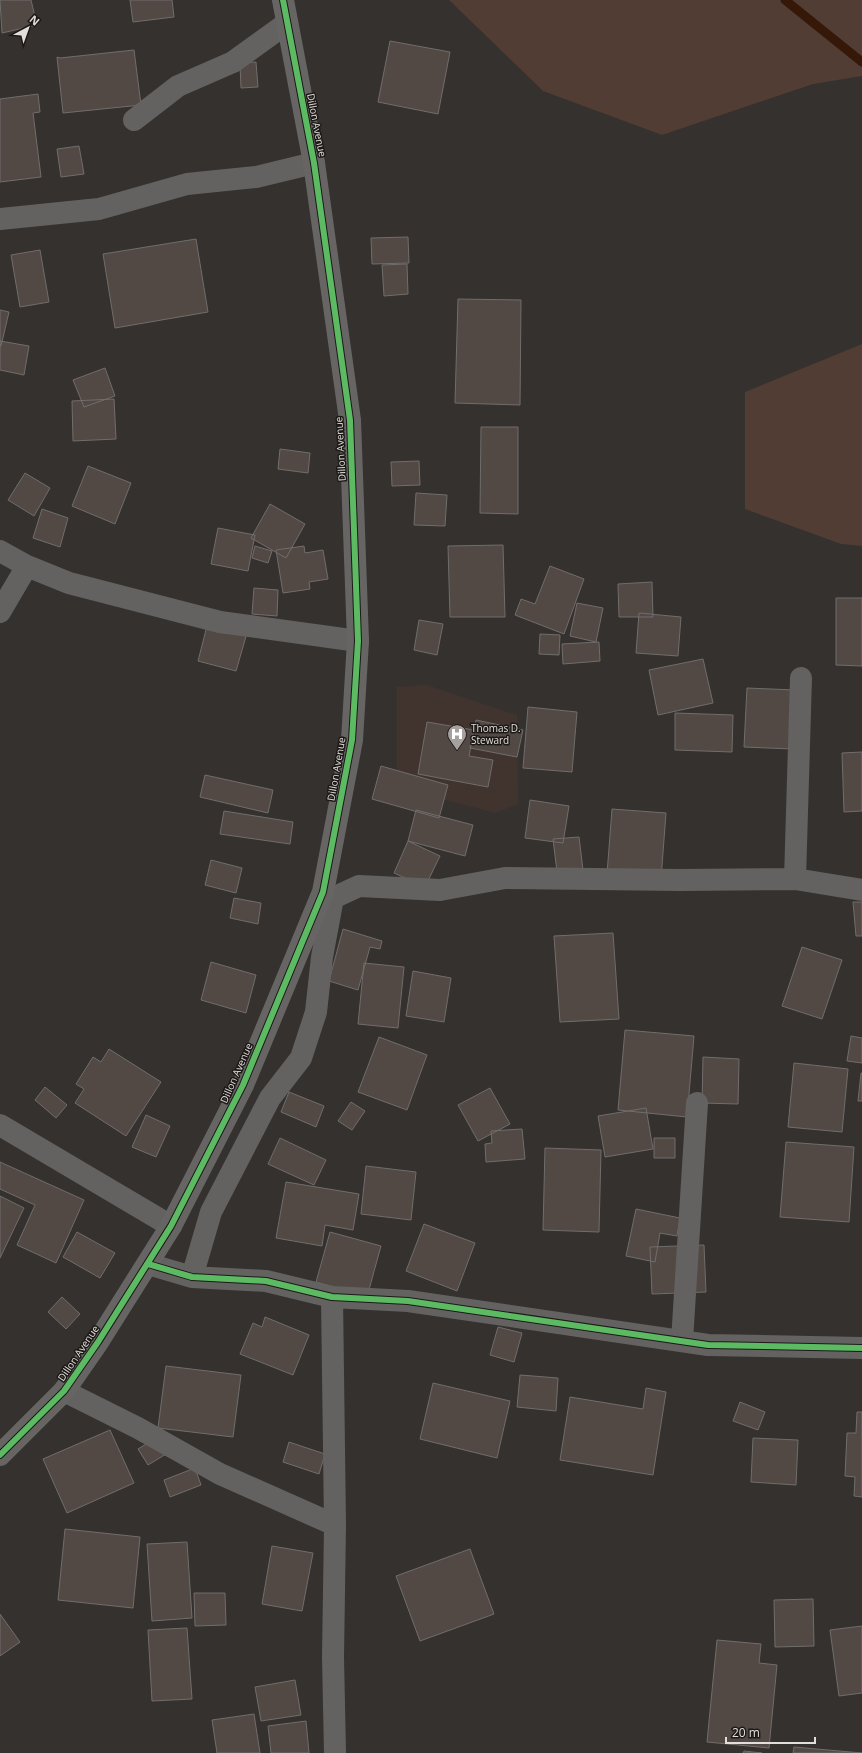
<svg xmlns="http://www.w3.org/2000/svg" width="862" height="1753" font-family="'Open Sans',sans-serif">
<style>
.built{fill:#41342e}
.green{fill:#513d33}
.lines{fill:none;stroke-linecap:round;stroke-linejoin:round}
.stream{stroke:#351808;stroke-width:9}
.building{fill:#524944;stroke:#706d6c}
.street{stroke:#646261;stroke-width:22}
.secondary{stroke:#676564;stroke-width:22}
.cycleway-casing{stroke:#1c1917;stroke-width:8}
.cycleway{stroke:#5cba63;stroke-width:6}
.labels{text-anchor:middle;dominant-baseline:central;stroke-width:3;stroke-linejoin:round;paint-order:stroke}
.street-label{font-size:10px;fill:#e3dedb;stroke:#1c1917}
.poi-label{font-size:10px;fill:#e3dedb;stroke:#1c1917;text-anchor:start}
</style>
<rect width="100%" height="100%" fill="#34312f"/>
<path class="built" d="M 427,685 L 517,715 L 518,804 L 495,813 L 397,787 L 397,687 Z"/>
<path class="green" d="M 449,0 L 862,0 L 862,76 L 813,84 L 662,135 L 543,91 Z
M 862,344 L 862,546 L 841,544 L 745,509 L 745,392 Z"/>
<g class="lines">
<path class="stream" d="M 785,0 L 862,62"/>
</g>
<path class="building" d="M 0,0 L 31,0 L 37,25 L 2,33 Z
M 130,0 L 172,0 L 174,17 L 133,22 Z
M 390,41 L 450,52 L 438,114 L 378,102 Z
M 134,50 L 141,105 L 63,113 L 57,57 L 60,58 Z
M 256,62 L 258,87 L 241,88 L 240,63 Z
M 38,94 L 40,112 L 33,113 L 41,177 L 0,182 L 0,99 Z
M 79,146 L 84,174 L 61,177 L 57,149 Z
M 408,237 L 409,263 L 372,264 L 371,238 Z
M 196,239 L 208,312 L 115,328 L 103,254 Z
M 40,250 L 49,302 L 20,307 L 11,255 Z
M 407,264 L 408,294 L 384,296 L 382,265 Z
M 458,299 L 521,300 L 520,405 L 455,403 Z
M 0,310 L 9,312 L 1,346 L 0,346 Z
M 0,341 L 29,346 L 24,375 L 0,370 Z
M 105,368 L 115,396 L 84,407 L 73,380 Z
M 114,399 L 116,439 L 73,441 L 72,401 Z
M 481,427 L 518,427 L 518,514 L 480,513 Z
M 280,449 L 310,453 L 308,473 L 278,469 Z
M 419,461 L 420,485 L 392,486 L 391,462 Z
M 88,466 L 131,483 L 115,524 L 72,506 Z
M 25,473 L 50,488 L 34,516 L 8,500 Z
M 416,493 L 447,495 L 445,526 L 414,525 Z
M 270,504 L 305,524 L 286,558 L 251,538 Z
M 42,509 L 68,518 L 60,547 L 33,538 Z
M 218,528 L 255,535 L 248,571 L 211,564 Z
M 503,545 L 505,617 L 450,617 L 448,546 Z
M 255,546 L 272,551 L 268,563 L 252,558 Z
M 304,546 L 305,553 L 323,550 L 328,579 L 309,582 L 310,589 L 283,593 L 276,550 Z
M 550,566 L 584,579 L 564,634 L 515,615 L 521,599 L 535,604 Z
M 652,582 L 653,617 L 619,617 L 618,584 Z
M 254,588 L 278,590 L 277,616 L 252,614 Z
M 836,598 L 862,598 L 862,666 L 836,665 Z
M 577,603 L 603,608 L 596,642 L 570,636 Z
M 639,613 L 681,617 L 678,656 L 636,653 Z
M 419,620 L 443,624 L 437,655 L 414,650 Z
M 208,622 L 247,633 L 236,671 L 198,661 Z
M 540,634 L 560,635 L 559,655 L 539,654 Z
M 599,642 L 600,661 L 563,664 L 562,644 Z
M 703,659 L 713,703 L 658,715 L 649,670 Z
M 747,688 L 795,690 L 792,749 L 744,747 Z
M 528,707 L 577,712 L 572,772 L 523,768 Z
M 675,713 L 733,715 L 732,752 L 675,750 Z
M 476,720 L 523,730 L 517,757 L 470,748 Z
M 427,722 L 474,730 L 469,756 L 493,760 L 488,787 L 418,774 Z
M 862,752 L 862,811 L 844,812 L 842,753 Z
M 381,766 L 448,785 L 439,818 L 372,799 Z
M 205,775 L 273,790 L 268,813 L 200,797 Z
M 530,800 L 569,806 L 563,843 L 525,838 Z
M 612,809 L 666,813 L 661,879 L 607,874 Z
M 416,810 L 473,825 L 465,856 L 408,841 Z
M 224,811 L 293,822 L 290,844 L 220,834 Z
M 579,837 L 583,870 L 557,872 L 553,839 Z
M 408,841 L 440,856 L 425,887 L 394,873 Z
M 211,860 L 242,868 L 236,893 L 205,885 Z
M 234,898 L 261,903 L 258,924 L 230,918 Z
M 853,902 L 862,902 L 862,936 L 856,936 Z
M 343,929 L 382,941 L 380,949 L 370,947 L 358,990 L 329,981 Z
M 613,933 L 619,1019 L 560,1022 L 554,936 Z
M 802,947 L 842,960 L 822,1019 L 782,1006 Z
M 211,962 L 256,975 L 246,1013 L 201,1000 Z
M 364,963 L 404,967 L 398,1028 L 358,1024 Z
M 413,971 L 451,978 L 444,1022 L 406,1016 Z
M 625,1030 L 694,1036 L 687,1117 L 618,1110 Z
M 851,1036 L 862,1038 L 862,1063 L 847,1061 Z
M 379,1037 L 427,1055 L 407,1110 L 358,1092 Z
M 109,1049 L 161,1082 L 126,1136 L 75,1103 L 84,1089 L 76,1084 L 93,1057 L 101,1062 Z
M 703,1057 L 739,1059 L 738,1104 L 702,1103 Z
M 794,1063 L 848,1069 L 842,1132 L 788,1127 Z
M 861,1073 L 862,1073 L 862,1101 L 858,1101 Z
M 45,1087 L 67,1105 L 56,1118 L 35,1100 Z
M 490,1088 L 510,1124 L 478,1141 L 458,1105 Z
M 289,1092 L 324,1106 L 316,1127 L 281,1112 Z
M 351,1102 L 365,1111 L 352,1130 L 338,1121 Z
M 646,1108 L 653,1149 L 605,1157 L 598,1116 Z
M 146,1115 L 170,1126 L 156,1157 L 132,1147 Z
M 522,1129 L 525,1159 L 486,1162 L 485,1144 L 492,1143 L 491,1131 Z
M 280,1138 L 326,1160 L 314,1185 L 268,1164 Z
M 654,1138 L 675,1138 L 675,1158 L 654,1158 Z
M 786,1142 L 854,1147 L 849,1222 L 780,1217 Z
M 545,1148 L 601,1150 L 599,1232 L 543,1230 Z
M 0,1162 L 84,1200 L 56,1263 L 17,1245 L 35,1205 L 0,1189 Z
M 366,1166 L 416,1172 L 411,1220 L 361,1214 Z
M 286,1182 L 359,1194 L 353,1230 L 325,1225 L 322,1246 L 276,1238 Z
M 0,1196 L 24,1208 L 0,1258 Z
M 636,1209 L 680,1218 L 677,1236 L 660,1233 L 655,1262 L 626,1256 Z
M 424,1224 L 475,1243 L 457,1291 L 406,1271 Z
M 77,1232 L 115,1253 L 100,1278 L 63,1257 Z
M 330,1232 L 381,1246 L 367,1297 L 316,1282 Z
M 704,1245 L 706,1292 L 652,1294 L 650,1247 Z
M 62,1297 L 80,1314 L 66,1329 L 48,1312 Z
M 265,1317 L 309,1335 L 293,1375 L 240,1354 L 253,1323 L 262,1327 Z
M 498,1327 L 522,1333 L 514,1362 L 490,1355 Z
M 166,1366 L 241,1375 L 233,1437 L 158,1428 Z
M 520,1375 L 558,1378 L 556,1411 L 517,1407 Z
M 433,1383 L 510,1401 L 497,1458 L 420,1439 Z
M 646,1388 L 666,1392 L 653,1475 L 560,1460 L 570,1397 L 643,1409 Z
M 740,1402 L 765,1412 L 758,1430 L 733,1421 Z
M 857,1412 L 862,1412 L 862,1497 L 854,1496 L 855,1477 L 845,1476 L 847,1433 L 856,1433 Z
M 110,1430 L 134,1483 L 67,1513 L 43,1459 Z
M 166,1432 L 176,1448 L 148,1465 L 138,1449 Z
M 753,1438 L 798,1440 L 796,1485 L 751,1482 Z
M 289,1442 L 325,1454 L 319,1474 L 283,1462 Z
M 195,1468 L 201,1485 L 170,1497 L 164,1480 Z
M 65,1529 L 140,1537 L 133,1608 L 58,1600 Z
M 187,1542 L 192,1618 L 152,1621 L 147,1544 Z
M 272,1546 L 313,1553 L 302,1611 L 262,1604 Z
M 470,1549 L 494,1614 L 420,1641 L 396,1576 Z
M 194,1593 L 225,1593 L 226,1625 L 195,1626 Z
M 813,1599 L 814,1646 L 775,1647 L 774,1600 Z
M 0,1614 L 20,1642 L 0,1656 Z
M 862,1626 L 862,1693 L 839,1696 L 830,1630 Z
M 187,1628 L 192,1699 L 152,1701 L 148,1630 Z
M 717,1640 L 761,1644 L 759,1663 L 777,1665 L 769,1748 L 707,1742 Z
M 295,1680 L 301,1715 L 261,1721 L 255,1687 Z
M 254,1714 L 260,1753 L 217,1753 L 212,1720 Z
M 306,1721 L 309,1753 L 271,1753 L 268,1726 Z
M 794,1747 L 862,1753 L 793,1753 Z
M 744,1751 L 762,1753 L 743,1753 Z"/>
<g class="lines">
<path class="street" d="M 134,120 L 178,86 L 233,62 L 287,23
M 0,219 L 99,209 L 187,184 L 256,177 L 314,163
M 0,551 L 27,566 L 69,583 L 220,622 L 358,641
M 0,612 L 27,566
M 795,879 L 801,678
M 0,1125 L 171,1226
M 148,1264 L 192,1277 L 266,1281 L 332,1297 L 408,1301 L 708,1345 L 862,1348
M 192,1277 L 211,1212 L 270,1098 L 301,1058 L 316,1012 L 322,957 L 333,898 L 359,886 L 440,890 L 505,878 L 680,880 L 795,879 L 862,890
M 332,1297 L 335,1525
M 682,1341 L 697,1103
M 64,1391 L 138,1428 L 220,1474 L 335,1525 L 333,1657 L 335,1753"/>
<path class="secondary" d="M 0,1455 L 64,1391 L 98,1342 L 171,1226 L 243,1085 L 323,892 L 352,740 L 358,641 L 350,420 L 314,163 L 283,0"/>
<g class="cycleway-casing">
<path id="cycleway" d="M 148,1264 L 192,1277 L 266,1281 L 332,1297 L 408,1301 L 708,1345 L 862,1348
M 0,1455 L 64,1391 L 98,1342 L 171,1226 L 243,1085 L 323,892 L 352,740 L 358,641 L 350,420 L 314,163 L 283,0"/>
</g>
<use href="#cycleway" class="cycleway"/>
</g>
<defs>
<g id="hospital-pin" transform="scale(1)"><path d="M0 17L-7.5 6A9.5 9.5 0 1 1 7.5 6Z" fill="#a6a19f" stroke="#1c1917"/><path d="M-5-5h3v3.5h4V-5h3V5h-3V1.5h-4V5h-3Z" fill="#fff"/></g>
</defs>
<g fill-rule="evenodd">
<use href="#hospital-pin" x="457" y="734"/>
</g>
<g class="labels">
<g class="street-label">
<text transform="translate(317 125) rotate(79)">Dillon Avenue</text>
<text transform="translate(340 449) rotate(-93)">Dillon Avenue</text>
<text transform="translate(336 769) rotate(-80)">Dillon Avenue</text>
<text transform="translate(236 1073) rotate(-66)">Dillon Avenue</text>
<text transform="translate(78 1353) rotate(-56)">Dillon Avenue</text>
</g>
<g class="poi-label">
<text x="471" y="728">Thomas D.<tspan x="471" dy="12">Steward</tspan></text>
</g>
</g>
<g transform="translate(28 28) rotate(41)" stroke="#1c1917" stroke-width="3" paint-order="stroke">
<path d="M0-3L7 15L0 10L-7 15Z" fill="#e3dedb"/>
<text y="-6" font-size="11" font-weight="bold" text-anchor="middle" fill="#e3dedb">N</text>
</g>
<path d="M726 1737v6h89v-6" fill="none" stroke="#e3dedb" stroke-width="2"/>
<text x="732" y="1737" font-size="12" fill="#e3dedb" stroke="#1c1917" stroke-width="3" paint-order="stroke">20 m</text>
</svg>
